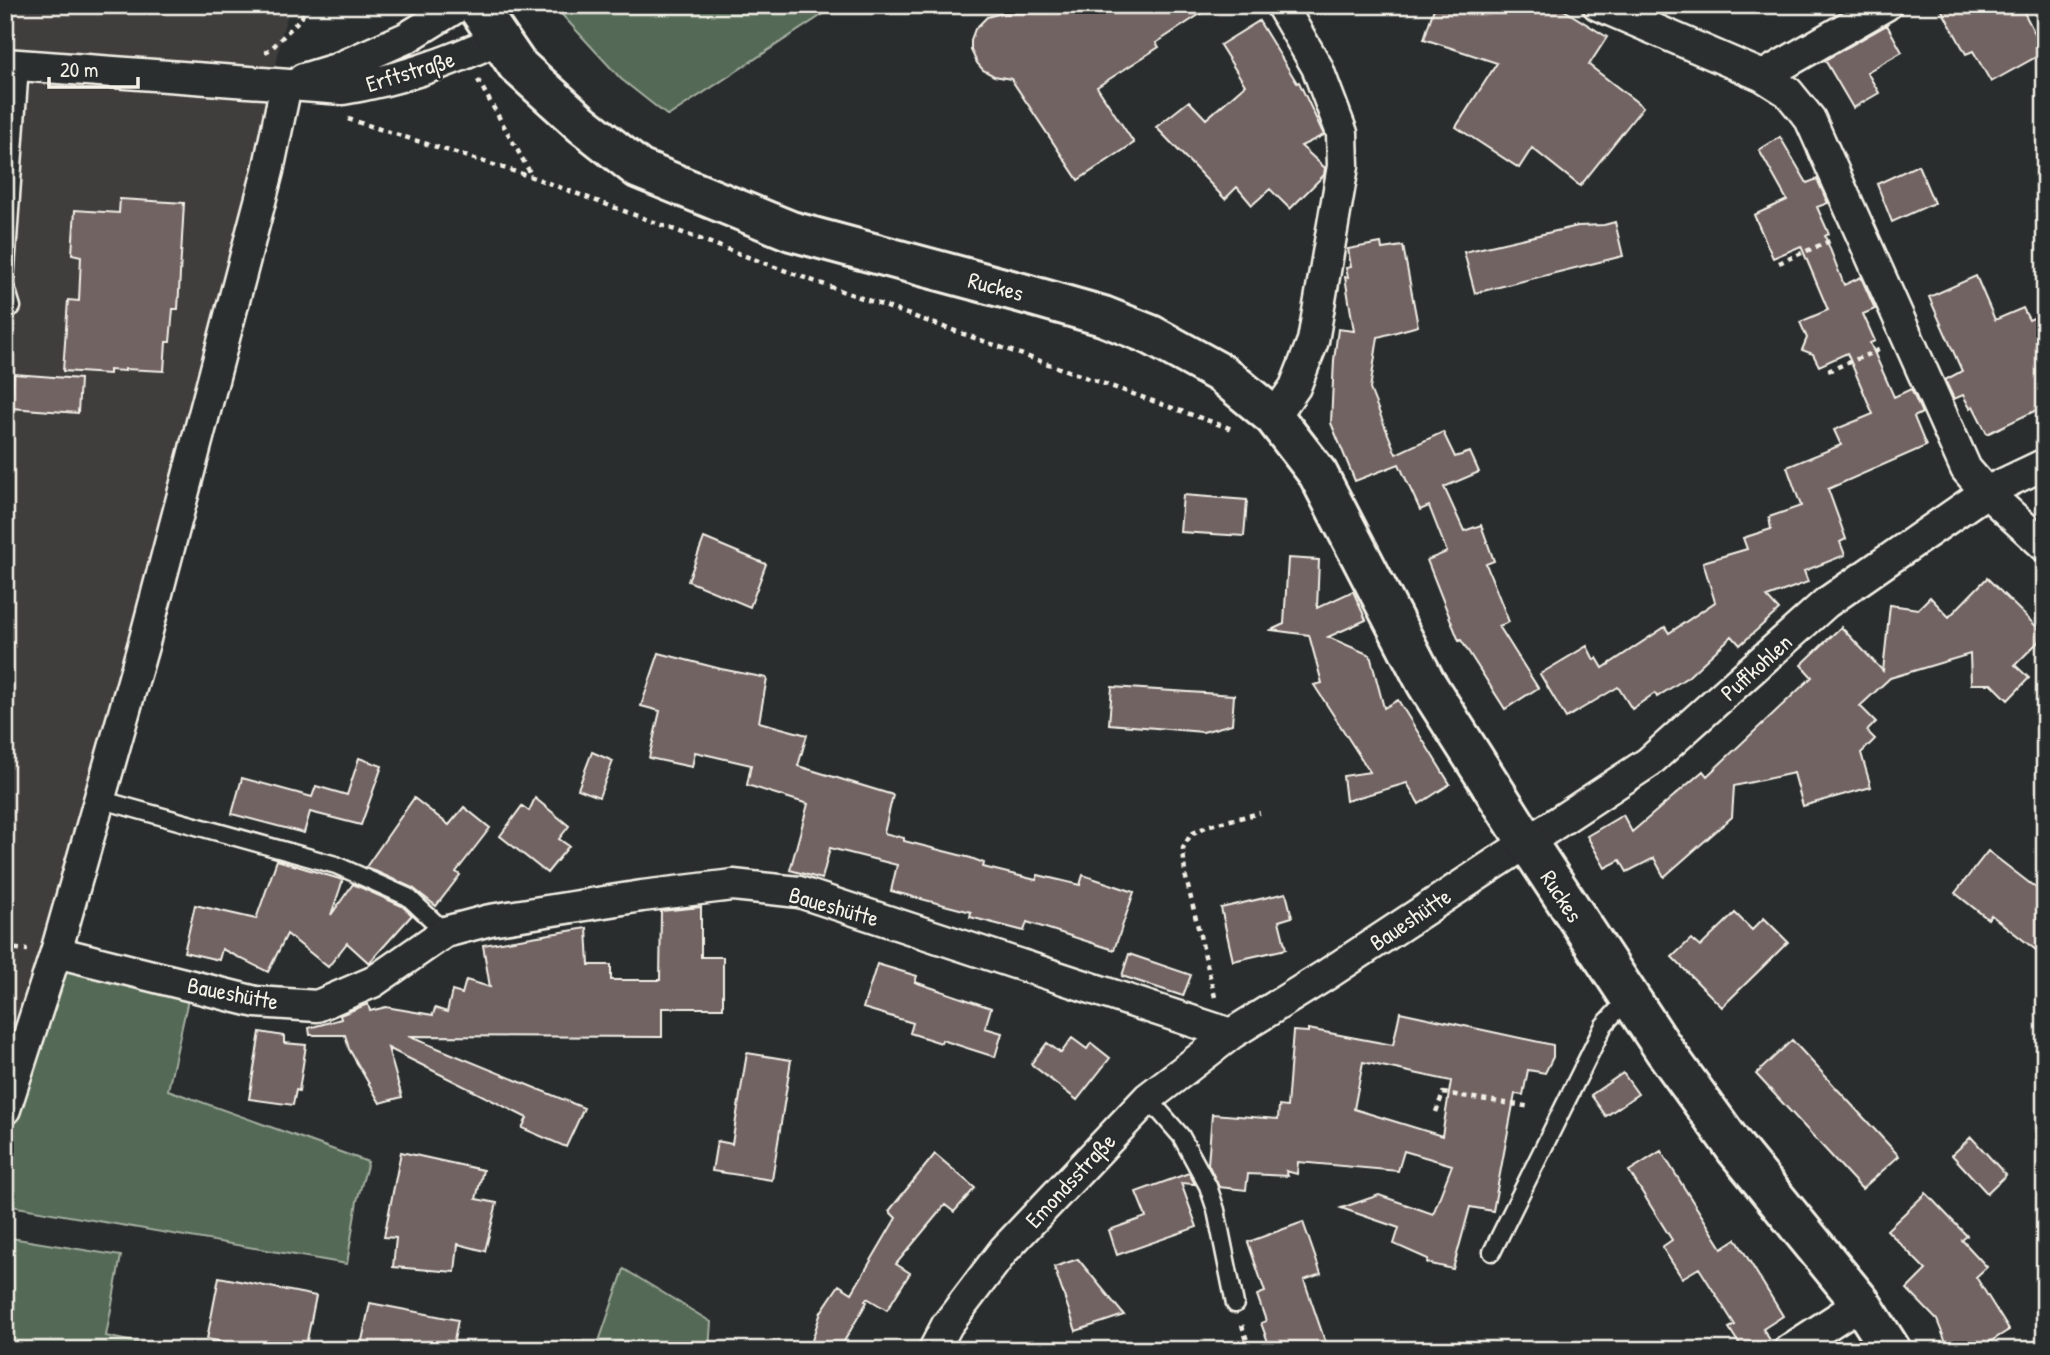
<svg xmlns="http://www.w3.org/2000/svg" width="2050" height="1355" font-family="'Patrick Hand',sans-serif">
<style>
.built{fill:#403d3e}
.green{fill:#546b57;stroke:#a4aea0;stroke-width:2}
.building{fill:#726363;stroke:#f4f1e8;stroke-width:2;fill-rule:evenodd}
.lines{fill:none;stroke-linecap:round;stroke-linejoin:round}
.lane-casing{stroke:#f4f1e8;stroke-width:21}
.street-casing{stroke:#f4f1e8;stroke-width:35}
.secondary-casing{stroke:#f4f1e8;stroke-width:44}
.path{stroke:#f4f1e8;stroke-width:4.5;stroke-dasharray:5 5;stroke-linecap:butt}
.lane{stroke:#2a2d2e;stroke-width:16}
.street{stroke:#2a2d2e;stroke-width:30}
.secondary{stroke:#2a2d2e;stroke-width:38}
.labels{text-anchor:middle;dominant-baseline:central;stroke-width:5;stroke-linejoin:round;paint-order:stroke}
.street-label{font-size:23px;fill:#f4f1e8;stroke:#2a2d2e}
</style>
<rect width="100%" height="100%" fill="#2a2d2e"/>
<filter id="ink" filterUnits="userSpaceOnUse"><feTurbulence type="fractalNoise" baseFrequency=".0143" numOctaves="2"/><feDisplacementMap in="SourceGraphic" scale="14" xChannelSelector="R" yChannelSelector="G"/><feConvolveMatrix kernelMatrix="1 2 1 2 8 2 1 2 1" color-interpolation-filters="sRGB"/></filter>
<g filter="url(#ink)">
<path class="built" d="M 5,5 L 291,5 L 282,32 L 252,196 L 5,1109 Z"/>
<path class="green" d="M 553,5 L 837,5 L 668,116 L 621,79 Z
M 56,952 L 191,986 L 168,1090 L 368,1162 L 357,1201 L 347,1264 L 5,1205 L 5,1109 Z
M 5,1237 L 121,1256 L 106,1336 L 156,1347 L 155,1350 L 5,1350 Z
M 624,1269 L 711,1322 L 709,1350 L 596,1350 Z"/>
<path class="building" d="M 1041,5 L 1214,5 L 1156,43 L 1159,47 L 1097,87 L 1134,143 L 1078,180 L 1011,79 L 994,76 L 983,70 L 977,63 L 971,50 L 971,40 L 975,29 L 987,17 L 1001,13 L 1046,13 Z
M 1435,5 L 1556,5 L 1607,37 L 1589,65 L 1643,107 L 1580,186 L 1532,148 L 1519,168 L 1456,127 L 1497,63 L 1424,39 Z
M 1939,5 L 2020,5 L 2045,52 L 1991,82 L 1973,51 L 1966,54 Z
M 1259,21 L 1297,83 L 1299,82 L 1324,135 L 1301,146 L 1325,168 L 1324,175 L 1290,209 L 1270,189 L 1252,205 L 1237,187 L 1225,199 L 1156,127 L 1189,101 L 1206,119 L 1245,85 L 1220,45 Z
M 1887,25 L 1902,52 L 1867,72 L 1879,93 L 1853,108 L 1825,60 Z
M 1780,137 L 1807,183 L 1817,179 L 1828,203 L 1817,207 L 1829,234 L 1825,236 L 1844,285 L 1861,277 L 1875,309 L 1863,314 L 1875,341 L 1870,343 L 1894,397 L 1911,389 L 1922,413 L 1914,417 L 1926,446 L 1828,489 L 1846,539 L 1840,542 L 1845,555 L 1804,571 L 1808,582 L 1767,597 L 1779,610 L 1740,645 L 1732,636 L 1689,676 L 1657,697 L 1655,693 L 1632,709 L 1618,687 L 1566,718 L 1540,674 L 1587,646 L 1594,660 L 1597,658 L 1603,668 L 1665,627 L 1669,633 L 1715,602 L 1703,562 L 1747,549 L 1743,538 L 1771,529 L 1769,517 L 1801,506 L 1787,467 L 1841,445 L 1834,430 L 1873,414 L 1847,353 L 1819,366 L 1813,354 L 1802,350 L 1807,338 L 1800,322 L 1828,310 L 1801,246 L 1773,258 L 1754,215 L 1787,200 L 1759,150 Z
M 1918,165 L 1934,203 L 1892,222 L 1877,184 Z
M 120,199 L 184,203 L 178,309 L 173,309 L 170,342 L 166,342 L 164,371 L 125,369 L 125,371 L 109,370 L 109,374 L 63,371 L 68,300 L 79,301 L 81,256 L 72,254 L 75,210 L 119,213 Z
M 1615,222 L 1623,256 L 1475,293 L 1464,252 L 1578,226 L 1604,225 Z
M 1381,243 L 1382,249 L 1403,246 L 1418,326 L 1378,337 L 1370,389 L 1396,454 L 1443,432 L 1455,457 L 1470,452 L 1479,472 L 1444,487 L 1464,531 L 1481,525 L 1494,561 L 1486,564 L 1509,622 L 1499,626 L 1538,688 L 1505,709 L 1461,640 L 1459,641 L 1427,560 L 1447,552 L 1429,506 L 1420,510 L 1399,464 L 1355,481 L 1331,423 L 1334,360 L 1338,329 L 1354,331 L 1345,277 L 1348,277 L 1346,268 L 1351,267 L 1348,249 Z
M 1976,276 L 1995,320 L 2023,308 L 2029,320 L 2045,313 L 2045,406 L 1987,434 L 1973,406 L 1970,408 L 1963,395 L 1954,399 L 1945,380 L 1962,371 L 1929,297 Z
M 14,374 L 80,379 L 78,413 L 11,408 Z
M 1183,495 L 1247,500 L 1244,536 L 1180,532 Z
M 704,538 L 766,564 L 750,607 L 688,581 Z
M 1288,558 L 1319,560 L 1317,608 L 1353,591 L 1366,620 L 1328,637 L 1370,655 L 1384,708 L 1398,700 L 1450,784 L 1419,804 L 1407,783 L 1346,801 L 1343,776 L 1370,772 L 1314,685 L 1322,683 L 1309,635 L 1271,630 L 1284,624 Z
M 1987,578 L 2045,635 L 2015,665 L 2029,678 L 2008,700 L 1992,684 L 1971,684 L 1970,654 L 1890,678 L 1860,706 L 1876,722 L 1867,731 L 1875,739 L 1861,753 L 1871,787 L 1803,806 L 1794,773 L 1734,786 L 1732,817 L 1664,877 L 1654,858 L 1627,872 L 1620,860 L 1605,868 L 1587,836 L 1623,815 L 1632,832 L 1703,771 L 1707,776 L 1812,677 L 1801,665 L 1841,627 L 1883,671 L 1890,605 L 1918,609 L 1930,597 L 1949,617 Z
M 659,653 L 721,669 L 767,678 L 759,722 L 807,735 L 798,766 L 893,795 L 884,833 L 904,838 L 904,841 L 971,858 L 984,863 L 983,867 L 1036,880 L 1038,875 L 1080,885 L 1083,875 L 1134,892 L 1114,950 L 1027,922 L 1024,931 L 970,917 L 971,912 L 891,891 L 897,865 L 830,848 L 822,879 L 790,870 L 808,804 L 747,785 L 751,765 L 695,752 L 692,767 L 649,758 L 660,711 L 641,706 Z
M 1112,687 L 1234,695 L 1232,724 L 1203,732 L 1109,724 Z
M 592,752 L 613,761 L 599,797 L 578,789 Z
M 359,758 L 382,766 L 361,825 L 310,812 L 304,833 L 232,814 L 242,778 L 312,797 L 316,786 L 347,795 Z
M 414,798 L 449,825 L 464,807 L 490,828 L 456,872 L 460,875 L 436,906 L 413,888 L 366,867 Z
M 535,798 L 569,826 L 559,839 L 569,846 L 547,873 L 500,836 L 522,806 L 529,811 Z
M 1988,851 L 2045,895 L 2045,957 L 1991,915 L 1988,919 L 1955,893 Z
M 277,860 L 343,880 L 331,915 L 353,884 L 402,906 L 412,915 L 369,963 L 347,943 L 328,967 L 287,934 L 268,972 L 222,949 L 219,960 L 184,952 L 195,905 L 256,919 Z
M 1286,893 L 1292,917 L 1279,921 L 1286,949 L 1233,961 L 1221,908 Z
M 701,907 L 701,957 L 723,957 L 723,1008 L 662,1008 L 662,1037 L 408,1036 L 584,1108 L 566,1147 L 522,1128 L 527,1118 L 388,1048 L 402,1097 L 380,1103 L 349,1049 L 345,1035 L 310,1035 L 309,1028 L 341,1019 L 340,1015 L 368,1004 L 370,1011 L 386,1007 L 433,1015 L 435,1008 L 447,1012 L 452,991 L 462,994 L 466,980 L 490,987 L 483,945 L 587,928 L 589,965 L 611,965 L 611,980 L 660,980 L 661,911 Z
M 1735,913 L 1752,930 L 1764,918 L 1788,942 L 1722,1007 L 1672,957 L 1691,939 L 1700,947 Z
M 1129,954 L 1191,975 L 1183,996 L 1122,976 Z
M 877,964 L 917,976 L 915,982 L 991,1008 L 985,1028 L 1002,1033 L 995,1057 L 942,1040 L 941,1043 L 910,1033 L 913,1023 L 863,1008 Z
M 1400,1012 L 1553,1045 L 1553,1057 L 1545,1073 L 1528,1070 L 1523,1095 L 1515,1094 L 1493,1211 L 1470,1207 L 1453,1269 L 1427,1263 L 1428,1259 L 1394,1244 L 1399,1228 L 1341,1208 L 1379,1195 L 1433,1214 L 1452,1165 L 1404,1151 L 1398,1171 L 1298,1162 L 1297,1174 L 1286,1171 L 1288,1176 L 1248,1174 L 1246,1190 L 1219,1187 L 1208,1164 L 1212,1114 L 1278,1119 L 1279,1106 L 1287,1107 L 1293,1031 L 1308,1032 L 1308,1029 L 1393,1045 ZM 1363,1062 L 1451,1081 L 1442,1136 L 1354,1109 Z
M 260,1032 L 284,1036 L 284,1043 L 306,1045 L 299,1091 L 296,1090 L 293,1105 L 249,1099 Z
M 1072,1038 L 1087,1049 L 1091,1043 L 1110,1058 L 1077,1100 L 1031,1064 L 1047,1043 L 1061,1053 Z
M 1792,1040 L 1899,1156 L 1862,1189 L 1756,1074 Z
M 747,1053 L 791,1060 L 772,1180 L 712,1171 L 717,1141 L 732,1144 Z
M 1623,1073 L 1638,1094 L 1606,1116 L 1591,1095 Z
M 1971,1137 L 2006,1175 L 1987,1193 L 1952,1155 Z
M 1661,1151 L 1722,1248 L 1736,1239 L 1783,1316 L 1763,1329 L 1770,1340 L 1754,1350 L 1743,1350 L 1729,1328 L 1735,1325 L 1699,1268 L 1682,1278 L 1662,1247 L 1672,1240 L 1629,1171 Z
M 401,1152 L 483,1170 L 476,1199 L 497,1203 L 485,1251 L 458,1244 L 455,1272 L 393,1267 L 396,1238 L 384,1237 Z
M 935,1154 L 975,1188 L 954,1212 L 945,1205 L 896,1264 L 910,1273 L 887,1310 L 867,1298 L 865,1301 L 867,1302 L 839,1350 L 809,1350 L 821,1312 L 839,1285 L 852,1293 L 896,1218 L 889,1211 Z
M 1189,1173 L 1195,1184 L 1181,1183 L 1197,1227 L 1117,1255 L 1109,1230 L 1146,1217 L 1136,1192 Z
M 1926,1193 L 1967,1236 L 1962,1240 L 1987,1267 L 1976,1277 L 2009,1330 L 1988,1343 L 1991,1350 L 1949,1350 L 1937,1320 L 1907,1289 L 1926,1270 L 1887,1230 Z
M 1303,1222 L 1321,1274 L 1304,1280 L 1328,1350 L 1271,1350 L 1261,1323 L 1266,1321 L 1257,1295 L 1265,1292 L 1248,1242 Z
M 1078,1259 L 1124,1315 L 1076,1331 L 1054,1267 Z
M 219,1277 L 316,1296 L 305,1350 L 263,1350 L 207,1339 Z
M 370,1303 L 458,1320 L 452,1350 L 360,1350 Z"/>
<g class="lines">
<g class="lane-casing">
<path id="lane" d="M 5,283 L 20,65
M 5,284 L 12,307
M 99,799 L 336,865 L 408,897 L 445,932
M 1148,1098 L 1181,1136 L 1208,1186 L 1216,1210 L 1235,1304
M 1492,1252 L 1604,1025 L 1629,997"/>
</g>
<g class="street-casing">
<path id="street" d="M 1598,5 L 1763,76 L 1788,92 L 1810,119 L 1966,469 L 1986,492 L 2045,546
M 5,64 L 343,89 C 398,80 448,63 498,39
M 1763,76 L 1886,5
M 303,79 L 336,69 L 406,38 L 460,5
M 1274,417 L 1295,387 L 1313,341 L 1343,166 L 1342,133 L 1317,67 L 1281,5
M 56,952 L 256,1002 L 317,1006 L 373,982 L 445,932 L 490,920 L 642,896 L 733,885 L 799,892 L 1231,1034 L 1326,975 L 1649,762 L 1826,603 L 1986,492 L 2045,464
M 5,1109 L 56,952 L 145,639 L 268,171 L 286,85
M 934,1350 L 947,1325 L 1004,1250 L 1148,1098 L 1231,1034
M 1789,1350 L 1861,1303"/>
</g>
<g class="secondary-casing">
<path id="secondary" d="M 476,5 L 517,65 L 582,124 L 639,169 L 791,231 L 1022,293 L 1103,316 L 1151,335 L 1222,374 L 1274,417 L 1318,474 L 1426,683 L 1527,842 L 1665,1051 L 1735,1148 L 1861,1303 L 1891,1350"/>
</g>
<path class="path" d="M 265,52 L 271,49 L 302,17 L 305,5
M 478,80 L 532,176
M 348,119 L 532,177 L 794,274 L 1232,429
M 1779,263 L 1832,240
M 1828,371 L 1881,349
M 5,948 L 28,950
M 1215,997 L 1185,874 L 1183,848 L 1191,834 L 1210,825 L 1260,813
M 1436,1112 L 1443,1093 L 1531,1107
M 1242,1325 L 1250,1350"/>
<use href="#lane" class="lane"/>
<use href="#street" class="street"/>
<use href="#secondary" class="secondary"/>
</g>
</g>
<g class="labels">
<g class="street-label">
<text transform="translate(410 71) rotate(-17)">Erftstraße</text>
<text transform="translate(996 286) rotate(15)">Ruckes</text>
<text transform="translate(1756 667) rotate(-42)">Puffkohlen</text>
<text transform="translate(1562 896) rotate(57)">Ruckes</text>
<text transform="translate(834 906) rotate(16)">Baueshütte</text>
<text transform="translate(1410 919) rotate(-34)">Baueshütte</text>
<text transform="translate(233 993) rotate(11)">Baueshütte</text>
<text transform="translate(1070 1180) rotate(-47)">Emondsstraße</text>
</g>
</g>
<rect width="2050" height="1355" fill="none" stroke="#2a2d2e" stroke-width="28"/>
<rect x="14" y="14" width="2022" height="1327" fill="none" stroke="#f4f1e8" stroke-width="2.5" filter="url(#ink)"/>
<path d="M49 77v10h89v-10" fill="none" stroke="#f4f1e8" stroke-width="3.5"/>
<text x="60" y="77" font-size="21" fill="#f4f1e8" stroke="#2a2d2e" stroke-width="5" paint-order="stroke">20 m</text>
</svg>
